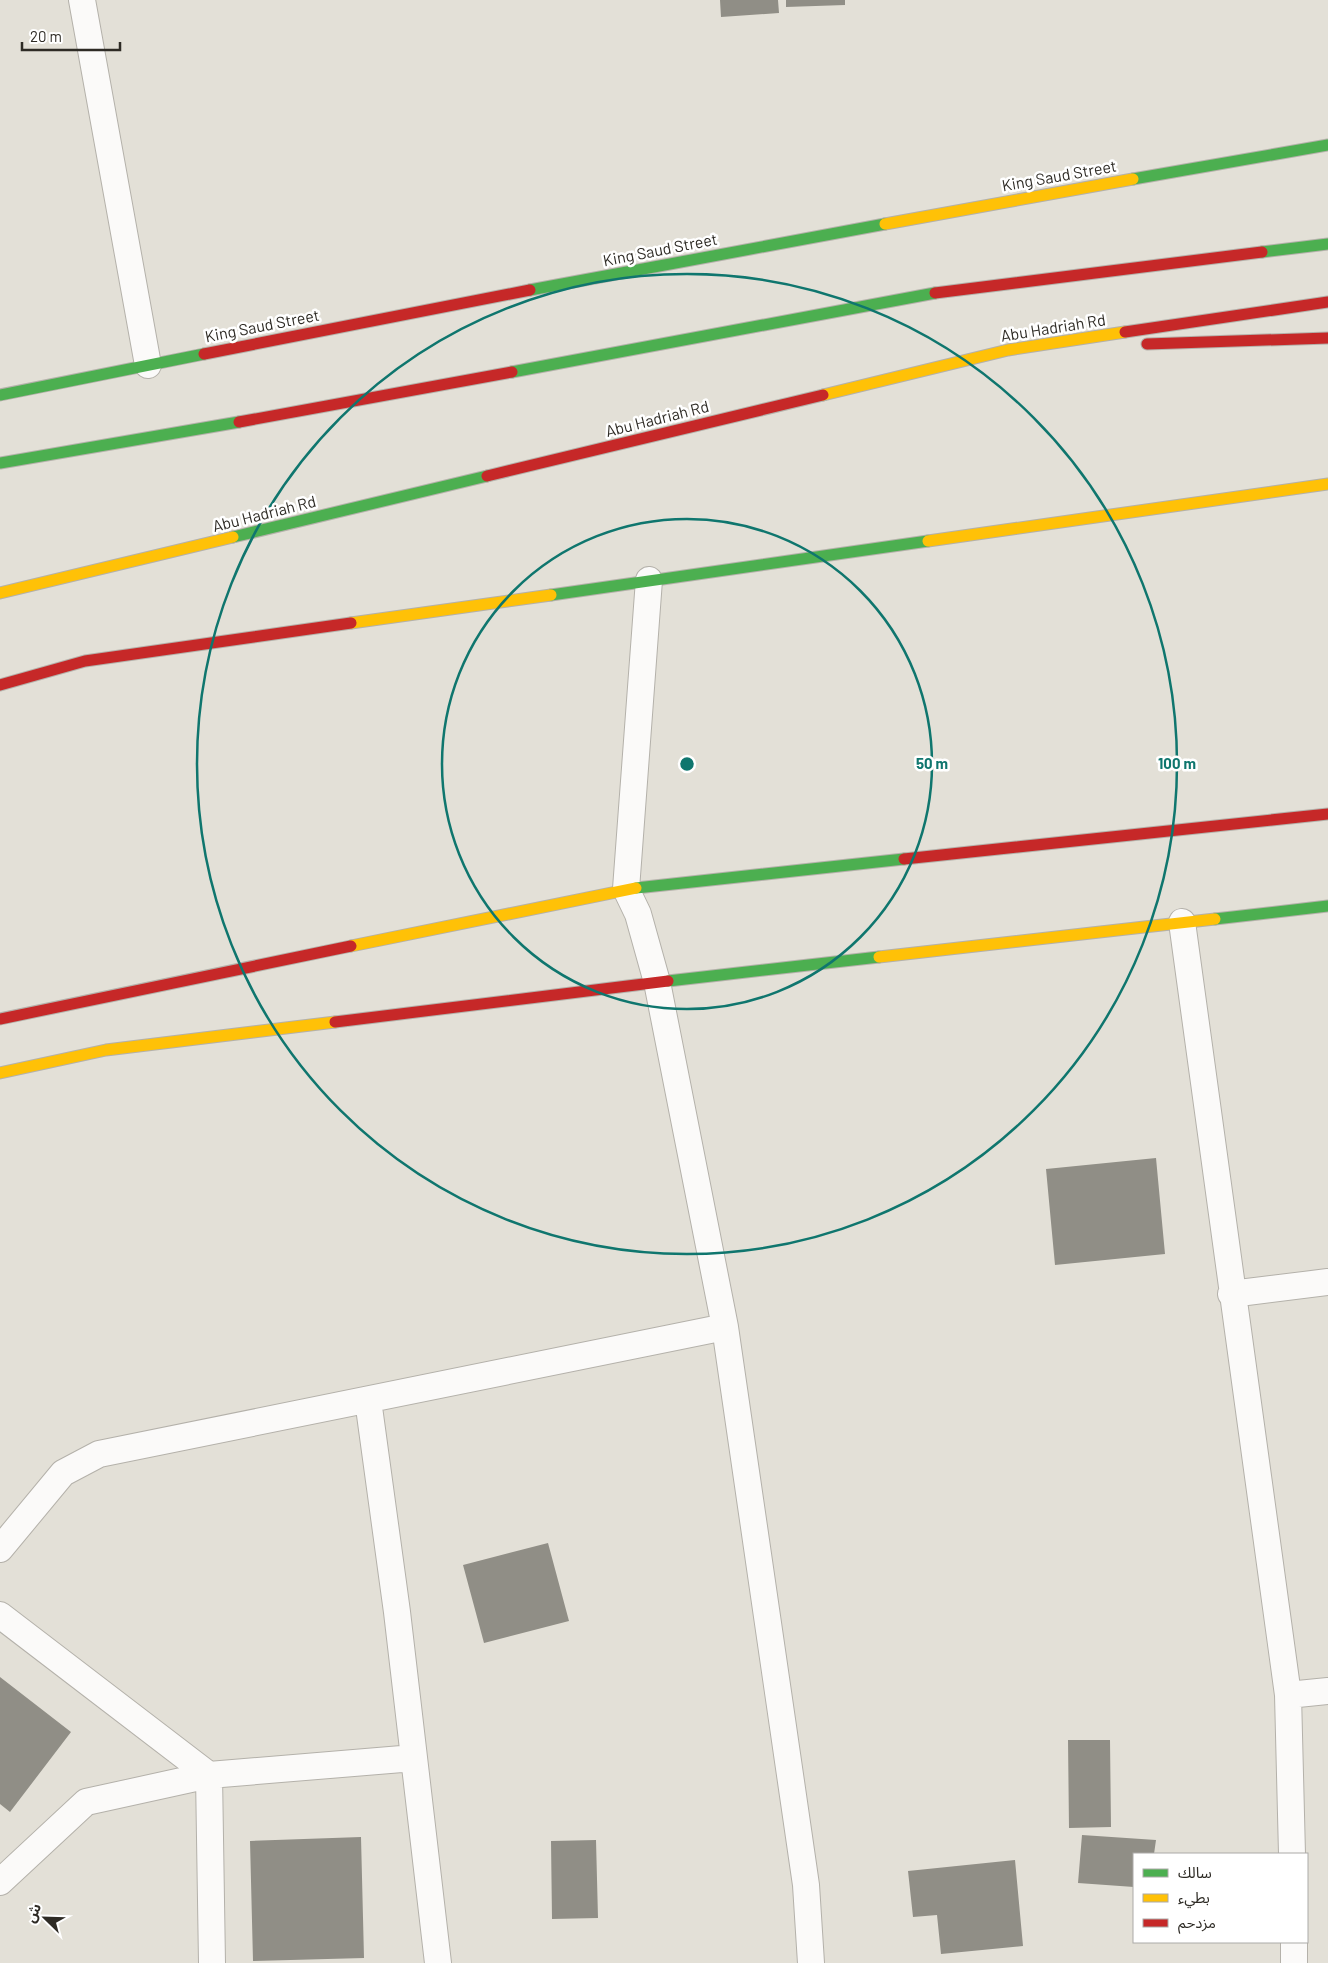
<svg xmlns="http://www.w3.org/2000/svg" width="1328" height="1963" font-family="Barlow,'Noto Sans Arabic',sans-serif">
<style>
.building{fill:#908e86}
.lines{fill:none;stroke-linecap:round;stroke-linejoin:round}
.street-casing{stroke:#b4b1aa;stroke-width:28}
.fast-casing{stroke:#b4b1aa;stroke-width:13}
.slow-casing{stroke:#b4b1aa;stroke-width:13}
.jam-casing{stroke:#b4b1aa;stroke-width:13}
.street{stroke:#fbfaf9;stroke-width:26}
.fast{stroke:#4caf50;stroke-width:11}
.slow{stroke:#ffc107;stroke-width:11}
.jam{stroke:#c62828;stroke-width:11}
.ring{fill:none;stroke:#0f766e;stroke-width:2.5}
.labels{text-anchor:middle;dominant-baseline:central;stroke-width:5;stroke-linejoin:round;paint-order:stroke}
.street-label{font-size:16px;fill:#2e2b25;stroke:#fff}
.centre{fill:#0f766e;stroke:#fff;stroke-width:2.5}
.ring-label{font-size:15px;text-anchor:middle;font-weight:bold;fill:#0f766e;stroke:#fff;stroke-width:5;stroke-linejoin:round;paint-order:stroke}
</style>
<rect width="100%" height="100%" fill="#e3e0d7"/>
<path class="building" d="M 720,0 L 778,0 L 779,13 L 721,17 Z
M 786,0 L 845,0 L 845,5 L 786,7 Z
M 1156,1158 L 1165,1254 L 1055,1265 L 1046,1169 Z
M 548,1543 L 569,1621 L 484,1643 L 463,1565 Z
M 0,1677 L 71,1732 L 10,1812 L 0,1804 Z
M 1068,1740 L 1110,1740 L 1111,1827 L 1069,1828 Z
M 1082,1835 L 1156,1840 L 1154,1854 L 1134,1854 L 1134,1887 L 1078,1883 Z
M 361,1837 L 364,1958 L 253,1961 L 250,1841 Z
M 596,1840 L 598,1918 L 552,1919 L 551,1841 Z
M 1015,1860 L 1023,1946 L 941,1954 L 937,1915 L 913,1917 L 908,1871 Z"/>
<g class="lines">
<g class="street-casing">
<path id="street" d="M 82,0 L 148,365
M 649,580 L 626,889 L 638,914 L 657,982 L 725,1327 L 806,1885 L 811,1963
M 1182,922 L 1288,1695 L 1292,1854
M 1231,1294 L 1328,1282
M 368,1400 L 397,1612 L 438,1963
M 0,1549 L 63,1473 L 99,1454 L 725,1327
M 0,1615 L 209,1775
M 1288,1695 L 1328,1691
M 0,1882 L 86,1802 L 209,1775
M 1294,1942 L 1294,1963
M 212,1963 L 209,1775 L 414,1758"/>
</g>
<g class="fast-casing">
<path id="fast" d="M 1133,179 L 1328,145
M 1262,252 L 1328,244
M 530,290 L 885,224
M 512,372 L 935,293
M 0,395 L 204,354
M 0,463 L 239,422
M 233,537 L 487,476
M 551,595 L 928,541
M 636,888 L 904,859
M 1215,919 L 1328,906
M 668,981 L 879,957"/>
</g>
<g class="slow-casing">
<path id="slow" d="M 885,224 L 1133,179
M 823,395 L 1008,350 L 1125,332
M 928,541 L 1328,484
M 0,593 L 233,537
M 351,623 L 551,595
M 351,946 L 636,888
M 879,957 L 1215,919
M 0,1073 L 106,1050 L 335,1022"/>
</g>
<g class="jam-casing">
<path id="jam" d="M 935,293 L 1262,252
M 1125,332 L 1328,302
M 1147,344 L 1328,338
M 204,354 L 530,290
M 239,422 L 512,372
M 487,476 L 823,395
M 0,685 L 85,661 L 351,623
M 904,859 L 1328,814
M 0,1019 L 351,946
M 335,1022 L 668,981"/>
</g>
<use href="#street" class="street"/>
<use href="#fast" class="fast"/>
<use href="#slow" class="slow"/>
<use href="#jam" class="jam"/>
</g>
<g class="ring">
<circle cx="687" cy="764" r="245"/>
<circle cx="687" cy="764" r="490"/>
</g>
<g class="labels">
<g class="street-label">
<text transform="translate(1059 175) rotate(-10)">King Saud Street</text>
<text transform="translate(660 249) rotate(-11)">King Saud Street</text>
<text transform="translate(262 325) rotate(-11)">King Saud Street</text>
<text transform="translate(1053 327) rotate(-9)">Abu Hadriah Rd</text>
<text transform="translate(657 418) rotate(-14)">Abu Hadriah Rd</text>
<text transform="translate(264 513) rotate(-14)">Abu Hadriah Rd</text>
</g>
</g>
<circle cx="687" cy="764" r="8" class="centre"/>
<g class="ring-label">
<text x="932" y="769">50 m</text>
<text x="1177" y="769">100 m</text>
</g>
<rect x="1133" y="1853" width="175" height="90" fill="#ffffff" stroke="#abaaa8"/>
<rect x="1143" y="1869" width="25" height="8" fill="#4caf50" stroke="#abaaa8"/>
<text x="1178" y="1878" font-size="15" fill="#2e2b25">سالك</text>
<rect x="1143" y="1894" width="25" height="8" fill="#ffc107" stroke="#abaaa8"/>
<text x="1178" y="1903" font-size="15" fill="#2e2b25">بطيء</text>
<rect x="1143" y="1919" width="25" height="8" fill="#c62828" stroke="#abaaa8"/>
<text x="1178" y="1928" font-size="15" fill="#2e2b25">مزدحم</text>
<g transform="translate(45 1918) rotate(293)" stroke="#ffffff" stroke-width="4" paint-order="stroke">
<path d="M0-4L9 19L0 12L-9 19Z" fill="#2e2b25"/>
<text y="-8" font-size="14" font-weight="bold" text-anchor="middle" fill="#2e2b25">ش</text>
</g>
<path d="M22 42v8h98v-8" fill="none" stroke="#2e2b25" stroke-width="2.5"/>
<text x="30" y="42" font-size="15" fill="#2e2b25" stroke="#ffffff" stroke-width="4" paint-order="stroke">20 m</text>
</svg>
